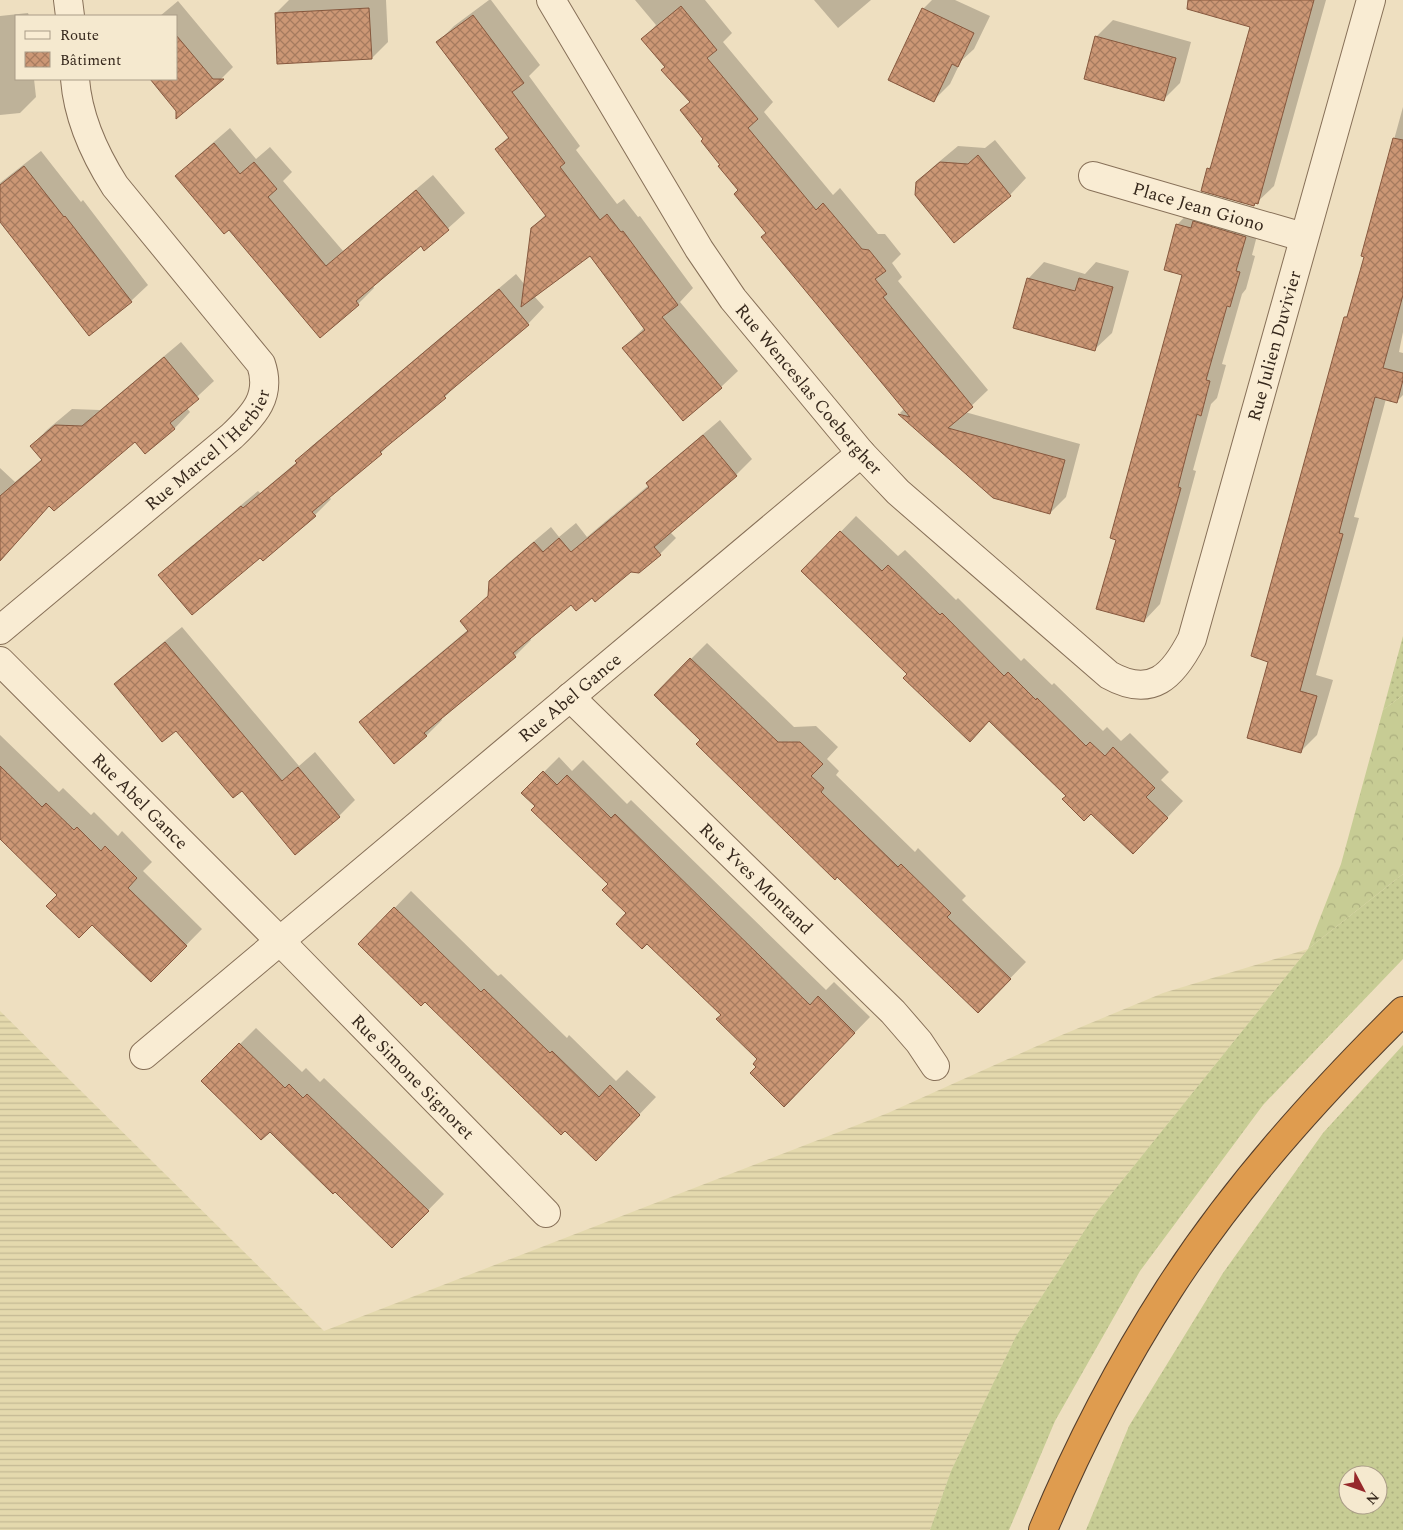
<svg xmlns="http://www.w3.org/2000/svg" width="1403" height="1530" font-family="Spectral,serif">
<style>
.farmland{fill:url(#farmland-rules)}
.grass{fill:url(#grass-dots);fill-rule:evenodd}
.forest{fill:url(#forest-crowns)}
.shadow{fill:#0003}
.building{fill:url(#building-cross-hatch);stroke:#86583e}
.lines{fill:none;stroke-linecap:round;stroke-linejoin:round}
.minor-casing{stroke:#877058;stroke-width:30}
.motorway-casing{stroke:#543e2c;stroke-width:30}
.minor{stroke:#f9ecd3;stroke-width:28}
.motorway{stroke:#df9c4f;stroke-width:28}
.labels{text-anchor:middle;dominant-baseline:central;stroke-width:5;stroke-linejoin:round;paint-order:stroke}
.street-label{font-size:18px;fill:#36281c;stroke:#f5e9cf}
</style>
<defs>
<pattern id="farmland-rules" width="6" height="5" patternUnits="userSpaceOnUse" patternTransform="scale(1.25)"><rect width="6" height="5" fill="#e4d9ad"/><path d="M0 2.5h6" fill="none" stroke="#c4ba94"/></pattern>
<pattern id="grass-dots" width="8" height="8" patternUnits="userSpaceOnUse" patternTransform="scale(1.25)"><rect width="8" height="8" fill="#c7cc94"/><path d="M2 2h.1M6 6h.1" fill="none" stroke="#acaf7f" stroke-width="1.8" stroke-linecap="round"/></pattern>
<pattern id="forest-crowns" width="20" height="18" patternUnits="userSpaceOnUse" patternTransform="scale(1.25)"><rect width="20" height="18" fill="#c7cc94"/><path d="M2 6a3 3 0 1 1 6 0M12 15a3 3 0 1 1 6 0" fill="none" stroke="#acaf7f"/></pattern>
<pattern id="building-cross-hatch" width="8" height="8" patternUnits="userSpaceOnUse" patternTransform="scale(1.25)"><rect width="8" height="8" fill="#cc9775"/><path d="M0 0l8 8M0 8l8-8" fill="none" stroke="#a67b5f"/></pattern>
</defs>
<rect width="100%" height="100%" fill="#eedfc0"/>
<path class="farmland" d="M 1308,949 L 1096,1213 L 1016,1336 L 951,1471 L 930,1530 L 0,1530 L 0,1011 L 324,1331 L 888,1113 L 1057,1037 L 1163,993 Z"/>
<path class="grass" d="M 1403,636 L 1403,695 L 1383,710 Z
M 1403,874 L 1403,959 L 1263,1105 L 1140,1271 L 1055,1421 L 1009,1530 L 930,1530 L 951,1471 L 1016,1336 L 1096,1213 L 1308,949 Z
M 1403,1045 L 1403,1530 L 1086,1530 L 1129,1426 L 1223,1273 L 1323,1133 ZM 1348,1475 L 1378,1475 L 1378,1505 L 1348,1505 Z"/>
<path class="forest" d="M 1403,695 L 1403,874 L 1308,949 L 1341,864 L 1383,710 Z"/>
<path class="shadow" d="M 289,0 L 386,0 L 388,42 L 372,58 L 276,13 Z
M 489,0 L 491,0 L 540,65 L 529,76 L 580,146 L 576,150 L 617,204 L 624,199 L 638,217 L 640,216 L 693,288 L 680,302 L 738,371 L 721,387 L 623,348 L 644,328 L 591,255 L 534,296 L 544,307 L 528,324 L 461,380 L 445,397 L 397,436 L 381,453 L 329,497 L 331,499 L 315,515 L 260,556 L 160,575 L 176,559 L 258,491 L 260,493 L 297,462 L 313,445 L 516,274 L 525,285 L 532,228 L 546,214 L 496,149 L 509,136 L 438,42 L 454,26 Z
M 635,0 L 705,0 L 732,33 L 723,42 L 773,102 L 764,112 L 833,195 L 840,188 L 878,234 L 885,234 L 901,254 L 892,263 L 902,277 L 898,281 L 988,390 L 965,412 L 1080,444 L 1066,497 L 1050,513 L 993,497 L 900,413 L 904,409 L 767,233 L 721,165 L 705,139 L 690,102 L 666,67 L 643,39 L 656,25 Z
M 814,0 L 871,0 L 838,28 Z
M 932,0 L 955,0 L 990,16 L 974,49 L 961,61 L 950,84 L 934,100 L 923,9 Z
M 1264,0 L 1326,0 L 1274,186 L 1254,205 L 1208,169 L 1213,164 Z
M 178,1 L 233,67 L 217,83 L 180,114 L 151,79 L 176,79 L 176,16 L 160,16 Z
M 28,13 L 29,16 L 16,16 L 16,79 L 34,79 L 36,97 L 20,113 L 0,115 L 0,16 Z
M 1113,20 L 1191,42 L 1180,83 L 1163,100 L 1096,37 Z
M 1403,107 L 1403,332 L 1399,352 L 1403,353 L 1403,395 L 1396,402 L 1386,399 L 1354,517 L 1359,518 L 1316,675 L 1333,680 L 1317,735 L 1301,751 L 1269,661 L 1345,317 L 1350,313 L 1366,257 L 1362,256 Z
M 230,128 L 256,159 L 270,147 L 292,172 L 283,181 L 343,251 L 433,175 L 465,213 L 425,249 L 421,244 L 372,285 L 374,288 L 358,304 L 320,336 L 229,228 L 177,176 L 193,160 Z
M 995,140 L 1026,178 L 1010,195 L 917,183 L 934,166 L 958,146 L 985,148 Z
M 41,151 L 81,202 L 83,200 L 148,285 L 131,301 L 89,335 L 0,220 L 0,183 Z
M 1193,208 L 1261,220 L 1252,255 L 1255,256 L 1246,289 L 1242,294 L 1222,364 L 1226,365 L 1217,398 L 1211,404 L 1193,470 L 1196,471 L 1160,604 L 1144,621 L 1117,539 L 1183,274 L 1177,225 Z
M 1044,262 L 1085,274 L 1096,262 L 1129,271 L 1112,333 L 1095,349 L 1028,279 Z
M 181,342 L 214,381 L 186,407 L 190,412 L 174,429 L 136,441 L 50,505 L 0,560 L 0,468 L 15,482 L 42,459 L 31,446 L 48,429 L 72,409 L 100,410 Z
M 720,420 L 752,459 L 736,475 L 670,532 L 676,538 L 660,554 L 592,596 L 571,603 L 530,638 L 531,640 L 515,656 L 441,718 L 442,720 L 426,736 L 361,722 L 377,706 L 469,629 L 462,621 L 489,595 L 490,581 L 506,565 L 551,527 L 559,537 L 576,523 L 587,537 L 649,485 L 648,483 L 664,467 Z
M 856,516 L 898,556 L 905,550 L 956,600 L 958,598 L 1021,661 L 1024,658 L 1052,685 L 1054,683 L 1103,731 L 1107,727 L 1121,741 L 1130,733 L 1169,772 L 1161,780 L 1183,801 L 1149,837 L 1091,812 L 1068,796 L 990,720 L 909,674 L 803,571 Z
M 182,627 L 299,766 L 315,752 L 355,800 L 339,816 L 242,789 L 177,729 L 116,684 L 132,668 Z
M 707,643 L 794,727 L 816,726 L 838,747 L 827,759 L 839,771 L 836,775 L 915,852 L 918,848 L 966,896 L 962,900 L 1026,962 L 994,995 L 701,740 L 655,695 Z
M 0,735 L 59,792 L 63,788 L 91,815 L 94,812 L 118,836 L 122,831 L 152,862 L 143,871 L 202,929 L 151,981 L 0,837 Z
M 559,757 L 572,771 L 583,760 L 627,804 L 631,800 L 826,990 L 834,982 L 870,1017 L 799,1090 L 758,1067 L 759,1059 L 722,1015 L 627,913 L 609,884 L 523,793 Z
M 411,891 L 498,976 L 501,974 L 567,1038 L 569,1035 L 616,1081 L 627,1070 L 656,1097 L 612,1143 L 425,1001 L 360,944 Z
M 256,1028 L 302,1072 L 306,1068 L 320,1082 L 324,1078 L 444,1194 L 392,1247 L 270,1130 L 203,1081 Z"/>
<path class="building" d="M 1188,0 L 1314,0 L 1258,204 L 1255,203 L 1254,206 L 1201,191 L 1207,168 L 1210,169 L 1250,27 L 1187,9 Z
M 681,6 L 717,50 L 707,58 L 758,119 L 748,128 L 816,210 L 823,203 L 862,249 L 869,250 L 886,271 L 875,279 L 887,294 L 883,297 L 973,407 L 948,428 L 1065,460 L 1050,514 L 993,498 L 898,414 L 910,417 L 761,237 L 766,233 L 734,194 L 738,190 L 718,166 L 720,165 L 701,141 L 703,139 L 680,110 L 690,102 L 661,70 L 665,67 L 641,39 Z
M 369,8 L 372,59 L 277,64 L 275,13 Z
M 922,8 L 974,33 L 958,67 L 952,64 L 934,102 L 888,80 Z
M 473,15 L 524,83 L 512,92 L 565,163 L 560,167 L 600,220 L 607,214 L 621,232 L 623,231 L 678,305 L 662,317 L 722,388 L 683,421 L 622,348 L 645,330 L 590,256 L 521,307 L 531,228 L 546,216 L 495,149 L 509,138 L 436,42 Z
M 176,35 L 213,79 L 224,79 L 176,119 L 176,111 L 150,79 L 176,79 Z
M 1095,36 L 1176,58 L 1164,101 L 1084,79 Z
M 1393,138 L 1403,140 L 1403,295 L 1383,368 L 1403,373 L 1403,380 L 1397,403 L 1375,397 L 1339,533 L 1343,534 L 1300,691 L 1317,696 L 1301,753 L 1247,738 L 1268,662 L 1251,656 L 1344,317 L 1347,317 L 1364,257 L 1361,256 Z
M 214,143 L 240,174 L 254,162 L 277,189 L 268,197 L 326,266 L 416,190 L 449,230 L 424,251 L 421,246 L 356,301 L 359,305 L 320,338 L 229,230 L 224,234 L 175,176 Z
M 978,155 L 1011,196 L 954,243 L 915,195 L 916,182 L 940,162 L 968,164 Z
M 24,166 L 64,217 L 65,216 L 132,302 L 89,336 L 0,222 L 0,185 Z
M 1193,221 L 1246,237 L 1236,271 L 1240,272 L 1230,307 L 1227,306 L 1206,380 L 1210,381 L 1201,416 L 1197,414 L 1178,487 L 1181,488 L 1144,622 L 1096,609 L 1116,540 L 1110,538 L 1182,275 L 1164,270 L 1176,224 L 1191,228 Z
M 1027,278 L 1075,291 L 1079,278 L 1113,287 L 1095,351 L 1013,328 Z
M 499,289 L 529,325 L 444,396 L 446,398 L 380,452 L 382,454 L 312,512 L 316,516 L 263,561 L 260,558 L 192,615 L 158,575 L 241,506 L 243,508 L 297,463 L 295,461 Z
M 164,357 L 199,399 L 170,423 L 175,429 L 145,454 L 135,442 L 54,511 L 49,506 L 0,561 L 0,496 L 42,460 L 30,446 L 55,425 L 82,426 Z
M 703,435 L 737,476 L 654,547 L 661,555 L 639,573 L 631,572 L 595,602 L 592,598 L 576,611 L 571,605 L 513,653 L 516,657 L 424,733 L 427,736 L 394,764 L 359,722 L 468,631 L 460,621 L 488,596 L 489,581 L 534,542 L 543,552 L 559,538 L 571,552 L 649,487 L 646,483 Z
M 840,531 L 882,571 L 888,565 L 940,615 L 942,613 L 1004,676 L 1008,672 L 1036,700 L 1037,698 L 1086,746 L 1090,742 L 1105,756 L 1113,747 L 1155,788 L 1146,797 L 1168,818 L 1133,854 L 1091,814 L 1084,821 L 1062,799 L 1066,796 L 989,721 L 970,742 L 903,678 L 907,674 L 801,571 Z
M 165,642 L 282,781 L 298,767 L 340,817 L 295,855 L 242,791 L 233,798 L 176,731 L 162,742 L 114,684 Z
M 690,658 L 778,742 L 800,742 L 823,764 L 811,776 L 824,788 L 821,792 L 898,867 L 901,864 L 951,913 L 947,917 L 1011,979 L 978,1013 L 837,877 L 835,880 L 696,744 L 700,740 L 654,695 Z
M 0,766 L 42,807 L 46,803 L 74,830 L 77,827 L 101,851 L 105,846 L 137,878 L 128,888 L 187,946 L 151,982 L 92,925 L 79,938 L 46,906 L 57,895 L 0,839 Z
M 543,771 L 557,785 L 567,775 L 611,818 L 615,814 L 810,1005 L 818,996 L 855,1033 L 784,1107 L 750,1073 L 756,1067 L 753,1064 L 757,1059 L 716,1019 L 721,1015 L 647,944 L 642,949 L 616,924 L 626,913 L 602,890 L 608,884 L 531,810 L 535,806 L 521,793 Z
M 394,907 L 481,992 L 484,989 L 550,1053 L 552,1051 L 599,1097 L 610,1085 L 640,1115 L 596,1161 L 565,1131 L 561,1135 L 425,1002 L 421,1006 L 358,944 Z
M 239,1043 L 285,1088 L 289,1084 L 303,1098 L 307,1094 L 429,1211 L 392,1248 L 335,1192 L 333,1194 L 270,1132 L 261,1140 L 201,1081 Z"/>
<g class="lines">
<g class="minor-casing">
<g id="minor">
<path d="M 68,0 L 70,16"/>
<path id="s1" d="M 551,0 L 699,249 L 733,299 L 861,453 L 881,474 L 898,492 L 1109,675 C 1152,699 1173,676 1192,639 L 1371,0"/>
<path id="s2" d="M 1093,176 L 1303,237"/>
<path id="s3" d="M 0,630 L 232,436 C 254,415 272,396 261,364 L 115,186 C 94,153 78,118 75,79"/>
<path id="s4" d="M 0,661 L 280,941 L 546,1213"/>
<path id="s5" d="M 570,697 L 893,1012 L 919,1042 L 935,1066"/>
<path id="s6" d="M 144,1055 L 861,453"/>
</g>
</g>
<g class="motorway-casing">
<path id="motorway" d="M 1043,1530 C 1078,1446 1120,1365 1169,1289 C 1235,1187 1317,1096 1403,1011"/>
</g>
<use href="#minor" class="minor"/>
<use href="#motorway" class="motorway"/>
</g>
<g class="labels">
<g class="street-label">
<text stroke="none"><textPath href="#s2" startOffset="110">Place Jean Giono</textPath></text>
<text stroke="none"><textPath href="#s1" startOffset="1294">Rue Julien Duvivier</textPath></text>
<text stroke="none"><textPath href="#s1" startOffset="468">Rue Wenceslas Coebergher</textPath></text>
<text stroke="none"><textPath href="#s3" startOffset="276">Rue Marcel l'Herbier</textPath></text>
<text stroke="none"><textPath href="#s6" startOffset="556">Rue Abel Gance</textPath></text>
<text stroke="none"><textPath href="#s4" startOffset="198">Rue Abel Gance</textPath></text>
<text stroke="none"><textPath href="#s5" startOffset="260">Rue Yves Montand</textPath></text>
<text stroke="none"><textPath href="#s4" startOffset="586">Rue Simone Signoret</textPath></text>
</g>
</g>
<rect x="15" y="15" width="162" height="65" fill="#f5e9cf" stroke="#a99c87"/>
<rect x="25" y="31" width="25" height="8" fill="#f9ecd3" stroke="#a99c87"/>
<text x="60" y="40" font-size="15" fill="#36281c">Route</text>
<rect x="25" y="52" width="25" height="15" fill="url(#building-cross-hatch)" stroke="#a99c87"/>
<text x="60" y="65" font-size="15" fill="#36281c">Bâtiment</text>
<g transform="translate(1363 1490) rotate(131)"><circle r="24" fill="#f5e9cf" stroke="#a99c87"/>
<path d="M0-4L9 19L0 12L-9 19Z" fill="#96282b"/>
<text y="-8" font-size="14" font-weight="bold" text-anchor="middle" fill="#36281c">N</text>
</g>
</svg>
